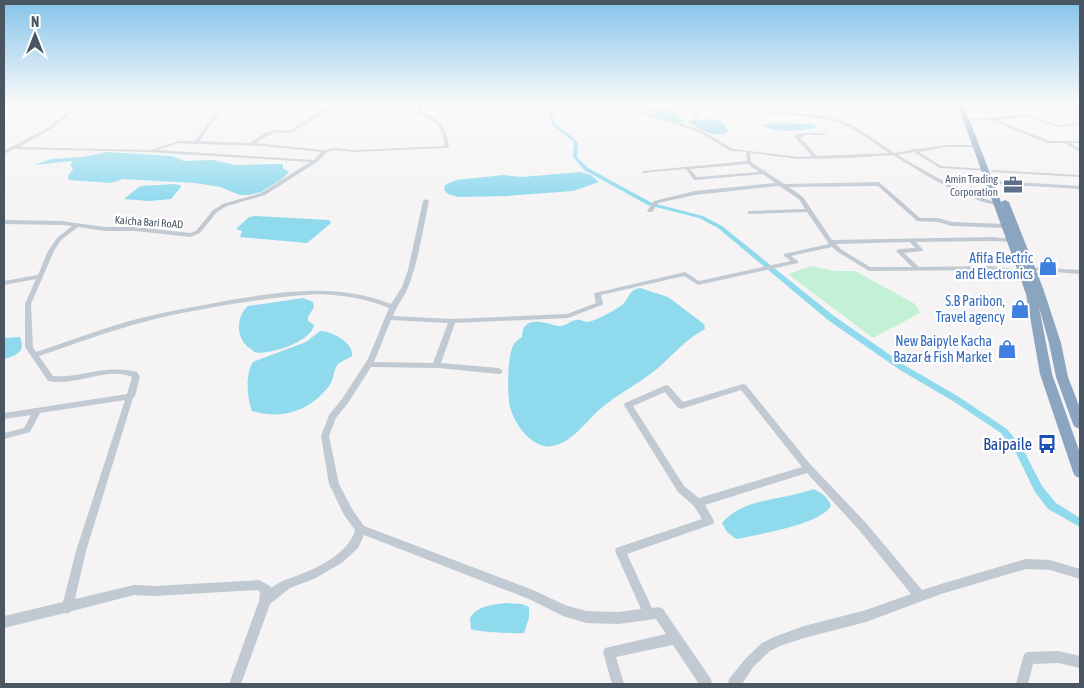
<svg xmlns="http://www.w3.org/2000/svg" width="1084" height="688" font-family="'Asap Condensed',sans-serif">
<style>
.green{fill:#c3f1d5}
.water{fill:#90daee}
.lines{fill:none;stroke-linecap:round;stroke-linejoin:round}
.canal{fill:#90daee;fill-rule:evenodd}
.minor{fill:#c1cad2;fill-rule:evenodd}
.highway{fill:#8ba5c1;fill-rule:evenodd}
.labels{text-anchor:middle;dominant-baseline:central;stroke-width:4.5;stroke-linejoin:round;paint-order:stroke}
.far-service-label{font-size:11px;fill:#4e5e75;stroke:#fff;text-anchor:end}
.far-street-label{font-size:11px;fill:#4a5661;stroke:#fff}
.shop-label{font-size:14px;fill:#366cbe;stroke:#fff;text-anchor:end}
.near-transit-label{font-size:16px;fill:#164399;stroke:#fff;text-anchor:end}
</style>
<rect width="100%" height="100%" fill="#f5f3f3"/>
<path class="green" d="M 811,266 L 835,271 L 855,271 L 915,304 L 920,313 L 873,338 L 788,274 Z"/>
<path class="water" d="M 656,107 L 669,110 L 685,121 L 677,123 L 655,116 L 654,113 L 645,108 Z
M 690,120 C 704,120 724,115 728,132 C 714,139 700,129 688,122 Z
M 768,123 L 812,124 L 818,127 C 806,131 772,134 763,125 Z
M 107,152 L 172,156 L 184,161 L 213,160 L 235,165 L 283,164 L 283,168 L 289,172 L 282,179 L 261,192 L 248,195 L 240,195 L 220,187 L 195,183 L 123,179 L 111,183 L 69,180 L 68,176 L 73,169 L 70,165 L 73,161 L 34,165 L 51,159 L 83,157 Z
M 580,172 L 591,175 L 599,182 L 573,191 L 506,196 L 458,197 L 448,194 L 444,190 L 445,185 L 456,180 L 504,175 L 522,177 Z
M 174,184 L 180,185 L 181,187 L 171,199 L 149,201 L 124,199 L 140,186 Z
M 255,216 L 329,220 L 331,223 L 307,243 L 240,237 L 242,231 L 236,229 L 249,217 Z
M 640,288 L 668,297 L 704,324 L 705,329 C 686,339 674,354 658,368 C 640,383 617,394 599,410 C 585,422 567,450 544,446 C 527,442 514,422 510,407 C 507,395 507,354 514,344 C 516,341 519,339 522,337 C 522,314 545,323 558,326 C 564,327 570,321 576,320 C 581,319 583,322 587,322 C 594,322 617,309 622,305 C 630,298 628,290 640,288 Z
M 303,298 L 313,302 L 314,307 L 308,317 L 308,321 L 314,325 C 312,341 269,356 254,352 C 251,348 248,348 245,344 C 236,334 237,315 248,306 Z
M 320,331 C 332,331 354,343 352,356 C 348,359 342,361 338,364 C 333,370 334,380 329,386 C 310,411 282,420 252,411 C 247,397 245,374 253,362 L 306,342 Z
M 20,337 C 26,352 17,355 4,359 L 4,338 Z
M 813,489 C 821,492 828,497 831,506 C 821,524 757,535 736,539 L 727,532 L 722,523 C 744,497 783,501 813,489 Z
M 506,603 L 522,604 L 529,607 L 529,618 L 524,633 C 517,634 477,632 471,629 L 470,618 C 478,605 492,605 506,603 Z"/>
<g class="lines">
<path class="canal" d="M 437,103 L 442,103 L 444,105 L 490,107 L 534,104 L 550,107 L 555,123 L 578,142 L 577,157 L 588,168 L 652,203 L 703,216 L 722,226 L 834,316 L 906,366 L 959,397 L 1007,429 L 1023,449 L 1042,486 L 1056,503 L 1080,518 L 1080,527 L 1048,509 L 1035,492 L 1016,453 L 1001,433 L 953,401 L 900,370 L 828,320 L 718,228 L 699,218 L 648,205 L 584,170 L 573,157 L 574,142 L 552,125 L 547,109 L 534,107 L 490,109 L 443,107 Z"/>
<path class="minor" d="M 79,103 L 84,103 L 51,129 L 19,147 L 151,150 L 179,141 L 195,141 L 223,103 L 227,103 L 199,141 L 249,143 L 265,133 L 275,130 L 289,131 L 329,106 L 330,103 L 334,103 L 332,108 L 291,133 L 276,132 L 269,135 L 255,143 L 325,150 L 333,148 L 354,150 L 445,146 C 443,127 436,119 418,115 L 418,105 L 400,106 L 374,103 L 451,103 L 422,105 L 421,113 C 439,117 447,129 449,147 L 447,148 L 354,152 L 333,150 L 327,152 L 317,162 L 265,195 L 227,206 L 217,212 L 200,233 L 191,237 L 135,231 L 105,231 L 78,227 L 61,240 L 54,251 L 31,304 L 33,347 L 36,352 C 70,341 103,328 137,319 C 168,311 199,306 230,300 C 285,291 338,283 391,304 L 402,287 L 408,270 L 423,201 L 426,199 L 429,201 C 423,229 419,258 409,285 C 405,296 397,305 393,316 L 452,319 L 567,314 L 596,303 L 594,294 L 595,293 L 685,272 L 699,281 L 791,261 L 784,256 L 784,254 L 829,244 L 807,212 L 748,214 L 748,212 L 750,211 L 805,209 L 799,199 L 779,186 L 695,195 L 658,203 L 652,212 L 648,212 L 647,211 L 654,201 L 695,191 L 775,183 L 763,174 L 696,180 L 694,180 L 686,169 L 642,173 L 642,172 L 644,171 L 747,161 L 746,152 L 730,151 L 699,132 L 648,116 L 620,103 L 626,103 L 650,114 L 701,130 L 733,149 L 798,157 L 812,156 L 794,136 L 799,133 L 826,133 L 826,134 L 824,135 L 804,135 L 804,137 L 800,137 L 817,156 L 889,153 C 874,143 859,131 842,124 C 818,114 790,116 764,114 L 754,103 L 758,103 L 765,112 C 792,113 820,112 845,122 C 863,130 878,142 894,153 L 911,150 L 913,149 L 915,149 L 947,145 L 979,145 L 979,147 L 947,147 L 919,152 L 941,166 L 986,169 L 988,170 L 988,171 L 940,168 L 914,152 L 898,155 C 931,175 964,193 1001,204 L 1001,206 L 983,202 L 955,191 L 929,177 L 893,155 L 849,158 L 798,159 L 750,153 L 751,162 L 784,184 L 879,182 L 920,218 L 938,218 L 952,222 L 1006,224 L 1009,226 L 1006,228 L 952,226 L 938,222 L 917,221 L 878,186 L 789,187 L 803,197 L 832,240 L 992,237 L 1012,239 L 1015,241 L 1014,242 L 992,241 L 916,242 L 923,250 L 922,251 L 904,253 L 919,267 L 990,266 L 1023,270 L 1025,271 L 1025,273 L 990,270 L 869,271 L 838,252 L 832,247 L 791,256 L 798,261 L 798,263 L 698,285 L 684,276 L 601,295 L 603,304 L 602,305 L 568,318 L 455,323 L 441,363 L 499,368 L 503,371 L 502,373 L 499,374 L 439,368 L 371,367 L 348,403 L 336,418 L 329,436 L 339,484 L 352,509 L 364,526 L 533,590 L 565,605 L 586,611 L 618,612 L 641,609 L 615,551 L 616,548 L 702,519 L 694,506 L 678,492 L 624,405 L 625,403 L 666,385 L 669,386 L 683,402 L 743,384 L 746,385 L 810,464 L 867,524 L 922,590 L 941,584 L 1026,559 L 1050,560 L 1080,569 L 1080,579 L 1050,570 L 1026,569 L 941,594 L 866,622 L 804,638 L 780,646 L 770,651 L 754,666 L 742,684 L 728,684 L 729,679 L 746,658 L 762,643 L 774,637 L 804,626 L 866,610 L 911,594 L 859,530 L 807,473 L 705,505 L 714,521 L 713,524 L 627,554 L 652,608 L 659,607 L 663,609 L 711,679 L 712,684 L 699,684 L 673,645 L 616,657 L 624,684 L 612,684 L 603,652 L 605,648 L 666,634 L 656,619 L 618,624 L 586,623 L 563,616 L 529,599 L 364,535 L 358,548 L 343,562 L 316,578 L 290,588 L 270,604 L 241,684 L 229,684 L 259,601 L 260,592 L 257,590 L 155,596 L 134,595 L 72,611 L 67,614 L 65,613 L 4,628 L 4,616 L 63,602 L 76,551 L 125,400 L 40,413 L 30,432 L 4,439 L 4,433 L 24,428 L 31,415 L 4,419 L 4,413 L 127,394 L 132,377 C 108,366 75,387 48,381 L 25,347 L 25,304 L 36,279 L 4,285 L 4,281 L 38,275 L 48,251 L 57,238 L 72,226 L 61,225 L 4,224 L 4,220 L 61,221 L 105,227 L 135,227 L 190,233 L 196,231 L 213,210 L 223,204 L 261,193 L 310,162 L 148,152 L 14,149 L 4,154 L 4,151 L 49,127 ZM 179,143 L 193,144 L 195,145 L 197,144 L 263,146 L 321,152 L 314,160 L 157,150 ZM 748,164 L 759,172 L 697,177 L 690,169 ZM 910,242 L 915,248 L 899,249 L 896,251 L 912,267 L 870,267 L 842,250 L 836,244 ZM 317,294 C 343,295 365,298 389,308 L 368,359 L 342,399 L 329,415 L 321,436 L 329,484 L 344,515 L 355,530 C 350,550 324,565 306,572 C 293,578 283,579 271,588 L 270,586 L 259,580 L 155,586 L 134,585 L 75,599 L 86,551 L 133,398 L 135,396 L 140,377 L 137,372 C 106,364 83,378 53,376 L 39,356 C 74,344 109,331 144,322 C 171,314 199,310 226,305 C 257,300 286,296 317,294 ZM 391,320 L 448,323 L 433,363 L 374,362 ZM 741,390 L 802,467 L 699,498 L 684,486 L 633,406 L 665,392 L 678,408 L 681,409 Z
M 692,103 L 696,103 L 698,118 L 695,117 Z
M 813,103 L 820,103 L 852,113 L 849,114 Z
M 837,103 L 873,103 L 871,104 Z
M 930,103 L 951,103 L 962,105 L 960,106 Z
M 1015,103 L 1025,103 L 1045,107 L 1080,108 L 1080,110 L 1045,109 Z
M 1025,115 L 1059,125 L 1080,122 L 1080,124 L 1059,127 L 1025,117 L 996,120 L 1050,141 L 1080,141 L 1080,143 L 1070,143 L 1080,149 L 1080,152 L 1064,143 L 1047,143 L 990,120 L 972,121 L 970,120 L 972,119 Z
M 991,170 L 1080,175 L 1080,177 L 993,172 L 991,171 Z
M 998,181 L 1080,186 L 1080,189 L 996,184 L 995,183 Z
M 1031,267 L 1080,270 L 1080,274 L 1029,270 L 1028,269 Z
M 1058,651 L 1080,656 L 1080,668 L 1058,663 L 1033,664 L 1028,684 L 1016,684 L 1024,654 L 1028,652 Z"/>
<path class="highway" d="M 957,103 L 963,103 L 1009,223 L 1001,202 L 1005,200 L 1009,202 L 1043,288 L 1061,343 L 1068,377 L 1080,408 L 1080,429 L 1075,427 L 1073,424 L 1056,377 L 1049,343 L 1039,307 L 1052,374 L 1080,453 L 1080,478 L 1075,476 L 1073,472 L 1040,374 L 1026,294 Z"/>
</g>
<linearGradient id="sky" x2="0" y2="1"><stop stop-color="#85c3ea"/><stop offset="0.52" stop-color="#fafafa"/><stop offset="1" stop-color="#fafafa" stop-opacity="0"/></linearGradient>
<rect width="1084" height="200" fill="url(#sky)"/>
<defs>
<g id="office-bare" transform="scale(1.5)"><path d="M-6-3h4V-5.5h4V-3h4V5H-6ZM-1-4.5V-3h2v-1.5ZM-6 0V1H6V0Z" fill="#5c6f8a" stroke="#fff" stroke-width="2.5" paint-order="stroke"/></g>
<g id="shop-bare" transform="scale(1.5)"><path d="M-5-2.5h2.3a2.7 3.5 0 0 1 5.4 0H5L5.5 6h-11ZM-1.5-2.5h3a1.5 2.3 0 0 0-3 0Z" fill="#3f7fe0" stroke="#fff" stroke-width="2.5" paint-order="stroke"/></g>
<g id="bus-bare" transform="scale(1.5)"><path d="M-5-6H5V4H4V6H2V4H-2V6H-4V4H-5ZM-3.5-4V0h7V-4ZM-3.5 1.2v1.5H-2V1.2ZM2 1.2v1.5H3.5V1.2Z" fill="#1a4fb4" stroke="#fff" stroke-width="2.5" paint-order="stroke"/></g>
</defs>
<g fill-rule="evenodd">
<use href="#office-bare" x="1013" y="185"/>
<use href="#shop-bare" x="1048" y="266"/>
<use href="#shop-bare" x="1020" y="309"/>
<use href="#shop-bare" x="1007" y="349"/>
<use href="#bus-bare" x="1047" y="444"/>
</g>
<g class="labels">
<g class="far-service-label">
<text x="998" y="179">Amin Trading<tspan x="998" dy="13">Corporation</tspan></text>
</g>
<g class="far-street-label">
<text transform="translate(149 222) rotate(4)">Kaicha Bari RoAD</text>
</g>
<g class="shop-label">
<text x="1033" y="258">Afifa Electric<tspan x="1033" dy="16">and Electronics</tspan></text>
<text x="1005" y="301">S.B Paribon,<tspan x="1005" dy="16">Travel agency</tspan></text>
<text x="992" y="341">New Baipyle Kacha<tspan x="992" dy="16">Bazar &amp; Fish Market</tspan></text>
</g>
<g class="near-transit-label">
<text x="1032" y="444">Baipaile</text>
</g>
</g>
<rect width="1084" height="688" fill="none" stroke="#4a5661" stroke-width="10"/>
<g transform="translate(35 35)" stroke="#ffffff" stroke-width="4" paint-order="stroke">
<path d="M0-4L9 19L0 12L-9 19Z" fill="#4a5661"/>
<text y="-8" font-size="14" font-weight="bold" text-anchor="middle" fill="#4a5661">N</text>
</g>
</svg>
